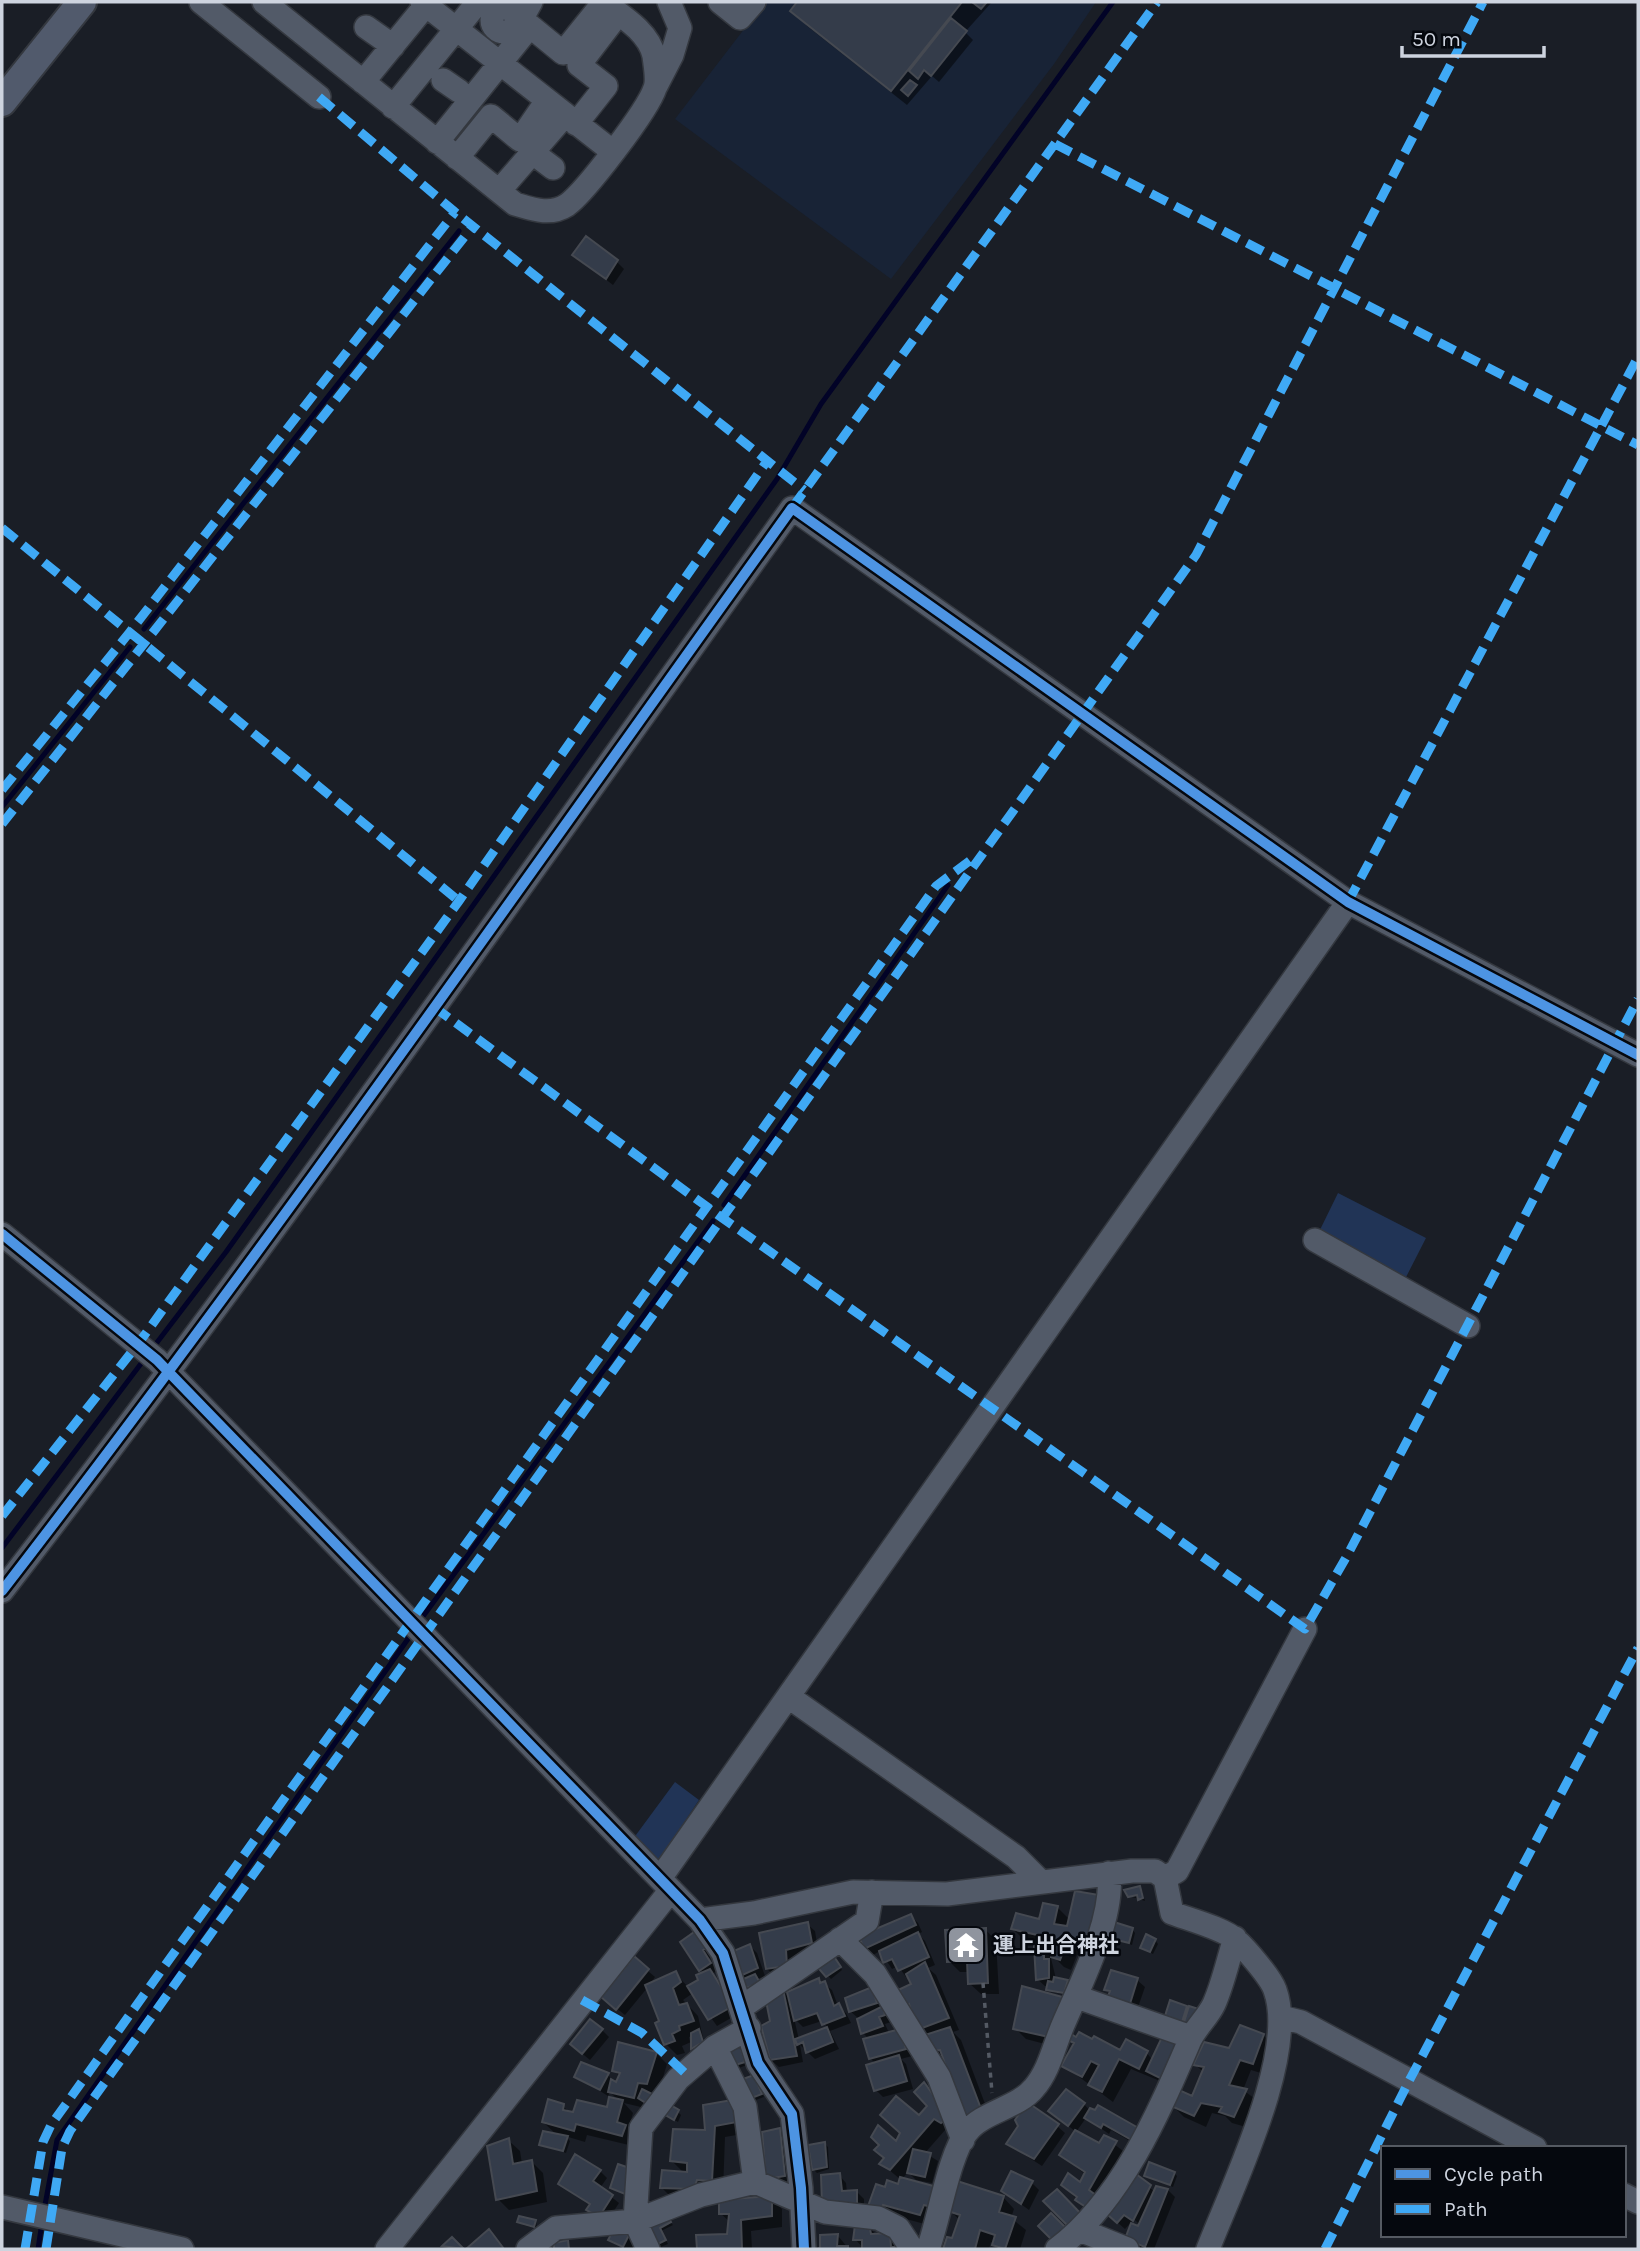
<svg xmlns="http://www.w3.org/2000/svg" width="1640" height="2251" font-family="Karla,'Noto Sans JP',sans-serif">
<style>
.built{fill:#182336}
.green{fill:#213456}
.shadow{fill:#0007;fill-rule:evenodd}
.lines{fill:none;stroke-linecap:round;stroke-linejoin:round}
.stream{stroke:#020327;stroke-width:5}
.building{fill:#343c4a;stroke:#454951;stroke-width:2}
.minor-casing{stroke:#34383f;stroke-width:26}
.major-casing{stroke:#34383f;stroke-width:32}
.path{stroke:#545a64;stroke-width:3.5;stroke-dasharray:5 5;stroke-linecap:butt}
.minor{stroke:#525a68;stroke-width:23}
.major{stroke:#515a6c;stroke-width:28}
.quiet{stroke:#3fa9f5;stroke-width:9;stroke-dasharray:18 9;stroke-linecap:butt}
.cycleway-casing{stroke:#05080e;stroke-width:15}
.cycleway{stroke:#4d94e3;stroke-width:10}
.labels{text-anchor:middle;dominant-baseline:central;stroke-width:5;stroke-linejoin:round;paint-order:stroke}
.poi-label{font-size:21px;font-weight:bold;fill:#ced4df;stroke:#05080e;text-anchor:start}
</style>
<rect width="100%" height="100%" fill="#1a1e26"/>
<path class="built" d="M 721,2 L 1096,2 L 1054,64 L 891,279 L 675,119 L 748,24 Z"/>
<path class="green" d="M 1338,1193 L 1426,1238 L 1402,1285 L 1315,1240 Z
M 675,1782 L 699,1800 L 659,1860 L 633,1839 Z"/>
<path class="shadow" d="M 799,2 L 992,2 L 965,32 L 973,40 L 939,82 L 932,76 L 907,105 L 807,26 L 792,10 Z
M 574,255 L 617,262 L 624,269 L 613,285 Z
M 1139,1888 L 1142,1891 L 1145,1901 L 1129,1896 Z
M 1099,1897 L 1095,1961 L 1077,1955 L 1071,1970 L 1064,1967 L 1053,1956 L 1055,1947 L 1024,1940 L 1013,1929 L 1040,1921 L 1057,1907 L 1070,1920 Z
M 911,1916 L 918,1923 L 922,1932 L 918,1934 L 925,1941 L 935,1965 L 928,1968 L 936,1975 L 959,2030 L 953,2032 L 961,2040 L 993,2125 L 946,2061 L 943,2062 L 905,2006 L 914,1985 L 909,1976 L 906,1977 L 898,1966 L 892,1969 L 880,1951 L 873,1955 L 865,1948 Z
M 807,1924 L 815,1931 L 818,1950 L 793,1957 L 794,1973 L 775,1976 L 767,1969 Z
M 985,1929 L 996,1941 L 999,1994 L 981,1994 L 969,1983 L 969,1972 L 960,1972 L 949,1961 Z
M 1132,1929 L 1135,1933 L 1132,1945 L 1111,1937 Z
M 696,1932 L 714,1955 L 709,1958 L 717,1971 L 712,1974 L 738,2014 L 717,2026 L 693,1993 L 683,2000 L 698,2016 L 705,2046 L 695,2051 L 691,2042 L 682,2046 L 685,2053 L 677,2055 L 666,2044 L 661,2021 L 648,1987 L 625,2015 L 611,2004 L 634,1959 L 655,1977 L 650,1984 L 675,1973 L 688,1987 L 700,1980 L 704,1974 L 700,1969 ZM 694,2035 L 696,2040 L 690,2042 L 689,2037 Z
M 1155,1940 L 1158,1944 L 1153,1954 L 1142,1948 Z
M 750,1946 L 757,1953 L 765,1976 L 757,1979 L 751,1991 L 740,1976 Z
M 1043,1947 L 1050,1954 L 1056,1979 L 1070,1984 L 1067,1995 L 1051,1992 L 1049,1986 L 1045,1986 L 1037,1979 Z
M 834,1957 L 842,1970 L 831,1979 L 817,1964 Z
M 819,1980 L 832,1990 L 838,2006 L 846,2013 L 851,2023 L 830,2031 L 839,2049 L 815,2059 L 800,2045 L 803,2062 L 779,2067 L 771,2060 L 772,2022 L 783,1991 L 791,2000 ZM 794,2018 L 803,2027 L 822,2021 L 828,2028 L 799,2040 Z
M 1137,1980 L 1145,1987 L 1136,2013 L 1106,1989 Z
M 872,1989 L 890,2015 L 891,2022 L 885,2024 L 889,2033 L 907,2038 L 912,2056 L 901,2059 L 906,2064 L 913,2089 L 883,2097 L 876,2090 L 876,2064 L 870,2058 L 869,2039 L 863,2033 L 858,2018 L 850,2011 Z
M 1065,2000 L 1060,2048 L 1026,2039 L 1015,2028 Z
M 1186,2007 L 1190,2011 L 1185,2024 L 1166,2019 Z
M 602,2030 L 609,2037 L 590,2060 L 579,2051 Z
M 1263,2035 L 1274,2046 L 1264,2074 L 1251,2070 L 1243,2090 L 1258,2101 L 1246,2127 L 1232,2123 L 1225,2116 L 1212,2113 L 1206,2127 L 1184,2117 L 1173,2106 L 1193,2098 L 1203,2072 L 1195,2064 Z
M 1070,2039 L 1121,2052 L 1127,2042 L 1147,2053 L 1172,2086 L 1131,2069 L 1113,2102 L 1063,2065 L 1075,2044 Z
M 740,2048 L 747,2065 L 736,2069 L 733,2066 Z
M 656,2053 L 667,2064 L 658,2094 L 649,2093 L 645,2108 L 624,2103 L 633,2113 L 628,2130 L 636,2138 L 633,2146 L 587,2135 L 585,2142 L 565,2136 L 570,2141 L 566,2153 L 541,2144 L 557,2135 L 543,2122 L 563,2106 L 570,2113 L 608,2109 L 619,2101 L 610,2092 L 608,2096 L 576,2076 L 608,2075 L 617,2084 L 620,2077 L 614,2070 Z
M 757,2080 L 764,2097 L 753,2101 L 750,2098 Z
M 924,2085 L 935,2096 L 953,2134 L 946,2129 L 925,2153 L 938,2161 L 932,2183 L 916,2180 L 908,2172 L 902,2179 L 936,2189 L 932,2226 L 869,2209 L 899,2187 L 901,2180 L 881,2163 L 930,2106 Z
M 737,2101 L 748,2133 L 725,2137 L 723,2191 L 673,2199 L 662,2188 L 685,2174 L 671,2160 L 707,2132 Z
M 1084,2104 L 1090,2111 L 1142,2148 L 1111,2130 L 1109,2134 L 1086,2118 L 1076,2132 L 1050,2111 Z
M 678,2112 L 681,2115 L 678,2122 L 665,2114 Z
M 1057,2126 L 1065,2133 L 1042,2166 L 1008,2144 Z
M 780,2130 L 787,2137 L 791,2183 L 775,2186 L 763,2133 Z
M 1105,2137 L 1127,2154 L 1088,2211 L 1063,2185 L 1080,2184 L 1086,2175 L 1061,2155 L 1100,2146 Z
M 508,2140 L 520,2151 L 522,2164 L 532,2162 L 543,2173 L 547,2202 L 509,2210 L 498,2199 Z
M 825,2144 L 828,2147 L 829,2169 L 817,2173 L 814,2170 Z
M 600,2171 L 607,2178 L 600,2188 L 619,2203 L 606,2223 L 588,2210 L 591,2205 L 560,2184 Z
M 1174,2173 L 1177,2176 L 1173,2187 L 1146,2176 Z
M 839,2175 L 846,2183 L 847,2193 L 857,2192 L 864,2199 L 864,2213 L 831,2211 Z
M 1032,2183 L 1039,2190 L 1029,2210 L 1003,2191 Z
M 1149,2187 L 1155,2192 L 1157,2188 L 1168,2190 L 1175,2197 L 1154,2249 L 1143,2249 L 1134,2246 L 1143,2228 L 1134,2219 L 1125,2229 L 1117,2222 Z
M 1003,2197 L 1014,2209 L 1011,2218 L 1026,2230 L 1020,2249 L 998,2249 L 991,2242 L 989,2249 L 945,2249 L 953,2240 L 960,2220 L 950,2211 Z
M 771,2198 L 782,2209 L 782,2227 L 751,2231 L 752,2249 L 699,2249 L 698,2236 L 728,2236 L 730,2222 L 720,2213 Z
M 520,2218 L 536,2221 L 537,2229 L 523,2225 Z
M 669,2221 L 673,2225 L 661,2231 L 668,2244 L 658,2248 L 648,2228 Z
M 869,2226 L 876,2235 L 890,2235 L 897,2242 L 897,2248 L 903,2249 L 864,2249 L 855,2239 Z
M 614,2231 L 628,2237 L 642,2249 L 626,2249 L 613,2243 L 610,2240 Z
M 838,2236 L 849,2249 L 821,2249 L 822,2249 Z
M 452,2239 L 462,2249 L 444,2246 Z"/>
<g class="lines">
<path class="stream" d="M 144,629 L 459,231
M 2,807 L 130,647
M 724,1205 L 948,885
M 152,1349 L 226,1252 L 777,479 L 821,404 L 1113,2
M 2,1548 L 146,1357
M 424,1615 L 713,1221
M 45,2205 L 57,2140 L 410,1636
M 38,2249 L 41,2229"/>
</g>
<path class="building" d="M 797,2 L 962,2 L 891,91 L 790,11 Z
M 972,2 L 987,2 L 981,9 Z
M 951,18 L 967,31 L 931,76 L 924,70 L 918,79 L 909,71 Z
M 910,80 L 917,85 L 908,96 L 901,90 Z
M 586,236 L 618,260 L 606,279 L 572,255 Z
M 1140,1886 L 1143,1898 L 1138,1900 L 1137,1895 L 1128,1897 L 1124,1890 Z
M 1075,1891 L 1099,1895 L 1084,1951 L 1066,1945 L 1060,1960 L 1051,1957 L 1055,1939 L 1011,1929 L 1016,1913 L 1039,1919 L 1043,1903 L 1058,1906 L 1054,1924 L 1067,1926 Z
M 911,1914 L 916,1925 L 864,1949 L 859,1936 Z
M 808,1922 L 812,1943 L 786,1950 L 787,1966 L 766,1969 L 759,1933 Z
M 1114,1922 L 1133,1928 L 1129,1943 L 1109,1938 Z
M 986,1928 L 988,1983 L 968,1984 L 967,1961 L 947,1962 L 945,1930 Z
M 697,1930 L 708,1947 L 703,1950 L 711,1963 L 699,1971 L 680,1942 Z
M 918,1932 L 929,1957 L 898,1971 L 892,1959 L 883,1963 L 879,1951 Z
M 1146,1934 L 1156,1939 L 1150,1952 L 1140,1948 Z
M 750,1944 L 758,1968 L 738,1977 L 729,1953 Z
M 1044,1945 L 1044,1959 L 1049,1959 L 1049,1978 L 1036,1980 L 1034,1946 Z
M 831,1952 L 841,1967 L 826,1977 L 814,1963 Z
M 634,1956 L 649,1969 L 616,2010 L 601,1997 Z
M 925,1962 L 949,2018 L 917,2030 L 909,2004 L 904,2007 L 896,1991 L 911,1984 L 906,1974 Z
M 710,1969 L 733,2006 L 708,2020 L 687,1986 L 698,1980 L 696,1975 Z
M 1111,1970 L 1138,1978 L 1129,2007 L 1107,1999 L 1110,1991 L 1104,1990 Z
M 676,1971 L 681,1982 L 673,1988 L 679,2005 L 687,2003 L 694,2021 L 679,2026 L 680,2030 L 672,2034 L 675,2041 L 664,2045 L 655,2023 L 659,2021 L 645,1985 Z
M 755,1974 L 760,1983 L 746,1988 L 741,1980 Z
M 1054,1977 L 1068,1980 L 1064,1993 L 1046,1990 L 1048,1981 L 1053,1982 Z
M 819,1978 L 820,1983 L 825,1981 L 834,2006 L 839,2003 L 845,2016 L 822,2025 L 817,2013 L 794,2021 L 787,1992 Z
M 1022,1986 L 1066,1998 L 1064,2007 L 1058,2006 L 1049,2037 L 1013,2029 Z
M 872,1987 L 877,2003 L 849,2012 L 845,1998 Z
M 783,1989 L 797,2056 L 770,2060 L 761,2026 L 770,2021 L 765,1996 Z
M 1170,2000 L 1187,2006 L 1182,2022 L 1164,2019 Z
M 883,2006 L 885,2015 L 879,2017 L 883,2026 L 861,2034 L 857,2019 Z
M 1189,2006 L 1202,2010 L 1194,2025 L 1184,2022 Z
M 590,2019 L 603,2029 L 582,2054 L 570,2044 Z
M 1240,2025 L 1264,2034 L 1253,2064 L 1240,2060 L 1229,2085 L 1247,2089 L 1234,2117 L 1219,2112 L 1222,2107 L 1201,2103 L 1194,2116 L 1171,2106 L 1177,2089 L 1192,2096 L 1204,2067 L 1193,2065 L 1204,2042 L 1229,2048 Z
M 827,2027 L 833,2042 L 806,2053 L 803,2042 L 797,2045 L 795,2039 Z
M 950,2027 L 983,2114 L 966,2122 L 940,2050 L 930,2051 L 925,2035 Z
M 699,2029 L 703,2042 L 691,2049 L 691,2033 Z
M 900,2029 L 906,2049 L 869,2059 L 863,2039 Z
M 1079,2032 L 1092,2039 L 1094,2036 L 1120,2050 L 1126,2039 L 1148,2051 L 1139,2069 L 1119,2059 L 1102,2092 L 1088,2085 L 1099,2065 L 1091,2061 L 1082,2077 L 1061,2066 L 1074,2043 L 1068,2040 L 1071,2034 L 1076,2037 Z
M 1162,2037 L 1181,2046 L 1164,2080 L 1146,2071 Z
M 618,2042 L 657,2052 L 647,2084 L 638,2083 L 634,2098 L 608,2092 L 611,2079 L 616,2082 L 620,2073 L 612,2071 Z
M 740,2046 L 745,2062 L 732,2066 L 727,2051 Z
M 899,2055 L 907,2081 L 874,2091 L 866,2065 Z
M 581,2062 L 609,2073 L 600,2090 L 574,2077 Z
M 754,2075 L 762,2094 L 749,2099 L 740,2080 Z
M 924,2082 L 949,2117 L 941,2123 L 934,2119 L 890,2170 L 879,2164 L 884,2158 L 874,2150 L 879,2145 L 871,2137 L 878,2125 L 896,2141 L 900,2133 L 880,2115 L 896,2096 L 919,2115 L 927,2106 L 914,2092 Z
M 642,2089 L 654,2095 L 649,2105 L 638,2098 Z
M 1066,2089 L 1085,2103 L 1068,2126 L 1048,2111 Z
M 609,2097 L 623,2100 L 617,2122 L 626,2125 L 622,2136 L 576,2124 L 574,2131 L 542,2122 L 548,2099 L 564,2104 L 563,2110 L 573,2112 L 577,2100 L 607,2107 Z
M 738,2099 L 737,2122 L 715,2126 L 712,2181 L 697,2180 L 694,2189 L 660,2188 L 662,2170 L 687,2172 L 687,2163 L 670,2161 L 673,2129 L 705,2130 L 703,2105 Z
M 1027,2102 L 1059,2124 L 1034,2159 L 1006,2144 L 1018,2126 L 1015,2120 Z
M 667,2103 L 679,2110 L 674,2120 L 660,2112 Z
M 1098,2105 L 1142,2130 L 1135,2142 L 1103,2124 L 1101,2128 L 1084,2118 L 1090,2108 L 1095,2110 Z
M 780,2128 L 785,2176 L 766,2179 L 762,2132 Z
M 1075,2130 L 1099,2143 L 1104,2135 L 1117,2141 L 1089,2190 L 1097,2196 L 1089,2209 L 1075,2200 L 1077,2197 L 1061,2185 L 1068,2173 L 1080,2182 L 1085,2172 L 1059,2155 Z
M 543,2131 L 568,2136 L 563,2151 L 539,2145 Z
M 509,2138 L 513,2164 L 532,2160 L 537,2191 L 496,2200 L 487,2146 Z
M 825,2142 L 827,2167 L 812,2170 L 808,2145 Z
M 913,2149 L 931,2153 L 925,2177 L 907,2173 Z
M 575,2154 L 601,2170 L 593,2181 L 613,2195 L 599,2217 L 586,2210 L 590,2204 L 558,2184 Z
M 1149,2162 L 1175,2172 L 1170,2185 L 1144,2176 Z
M 618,2164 L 632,2169 L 625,2194 L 610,2188 Z
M 1011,2171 L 1033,2181 L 1021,2204 L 1001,2191 Z
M 840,2173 L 842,2191 L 857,2190 L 857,2206 L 822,2205 L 821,2175 Z
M 1136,2174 L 1151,2185 L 1133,2221 L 1124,2215 L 1117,2223 L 1108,2215 Z
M 900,2177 L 937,2187 L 931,2207 L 924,2205 L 920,2215 L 883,2205 L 881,2212 L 867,2209 L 876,2184 L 885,2187 L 887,2180 L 898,2184 Z
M 957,2181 L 1004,2196 L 999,2212 L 1016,2217 L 1005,2249 L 992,2245 L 995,2235 L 980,2230 L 975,2249 L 943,2249 L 947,2237 L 952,2238 L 960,2215 L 948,2211 Z
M 1156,2186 L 1168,2189 L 1145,2247 L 1125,2239 L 1131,2223 L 1138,2226 Z
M 1057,2189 L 1085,2218 L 1072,2230 L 1043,2201 Z
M 772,2196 L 772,2216 L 741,2220 L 742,2249 L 697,2249 L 696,2235 L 727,2234 L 729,2214 L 719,2214 L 719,2200 Z
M 1051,2213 L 1068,2230 L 1055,2243 L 1038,2226 Z
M 667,2215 L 671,2222 L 660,2228 L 666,2240 L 654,2246 L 646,2227 Z
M 519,2216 L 536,2220 L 534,2227 L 517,2222 Z
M 869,2224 L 871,2234 L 890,2233 L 891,2247 L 902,2247 L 903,2249 L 862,2249 L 862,2240 L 853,2240 L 855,2225 Z
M 489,2229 L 504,2249 L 466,2249 Z
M 614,2229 L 629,2235 L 623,2247 L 608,2240 Z
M 838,2234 L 837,2246 L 848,2246 L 848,2249 L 817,2249 L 820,2248 L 820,2235 Z
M 452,2237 L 464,2249 L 442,2246 Z
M 568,2240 L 569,2249 L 554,2249 L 554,2243 Z"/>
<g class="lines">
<g class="minor-casing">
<path id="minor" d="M 201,2 L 319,97
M 264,2 L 515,204 C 532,209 550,216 567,205 C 585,192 648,110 655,88 C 658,80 655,65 654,56 C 649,32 622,16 603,2
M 422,2 L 612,151
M 507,2 L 517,12 L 526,11 L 531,2
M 720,2 L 740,18 L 754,2
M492 20a12 12 0 1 1 24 0a12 12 0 1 1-24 0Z
M 366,27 L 393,46
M 443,80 L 459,91
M 363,82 L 426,5
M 656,86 L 672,55 L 680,28 L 669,2
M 393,107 L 478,2
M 576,124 L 606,86 L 579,65 L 618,14
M 437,142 L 530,26 L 563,53 L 604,2
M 533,153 L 553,168
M 457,158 L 491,116 L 520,140 L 546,102
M 499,191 L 565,115
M 2,1234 L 157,1360 L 700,1920 L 723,1953 L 758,2063 L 792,2114 L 801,2188 L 804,2249
M 1315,1240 L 1468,1326
M 2,1591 C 275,1238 531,871 792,508 L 1348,902 L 1638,1055
M 789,1697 L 1016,1857 L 1040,1881
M 661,1877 L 1348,902
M 1165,1878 L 1177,1871 L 1305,1629
M 700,1920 L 754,1913 L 853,1892 L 947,1894 L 1132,1871 L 1155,1871 L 1165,1878 L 1172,1913 C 1188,1919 1225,1929 1236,1940 C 1246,1949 1271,1978 1275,1990 C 1298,2053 1232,2187 1208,2249
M 840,1939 L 875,1974 L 939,2077 L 963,2140
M 1077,1997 L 1191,2037
M 742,2007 L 867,1921 L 872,1892
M 1281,2017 L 1301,2022 L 1535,2148
M 715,2047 L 745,2107 L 755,2182
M 1624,2195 L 1638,2202
M 2,2207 L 182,2249
M 1080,2230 L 1127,2249
M 387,2249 L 671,1890
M 528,2249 L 556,2228 L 635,2221 L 701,2195 L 755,2182 L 825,2212 L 878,2218 L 898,2228 L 912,2249
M 648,2249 L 635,2221 L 641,2128 L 678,2079 L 715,2047 L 749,2028
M 928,2249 C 939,2220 949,2154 967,2132 C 982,2112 1018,2108 1034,2088 C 1049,2071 1054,2046 1063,2025 C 1081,1983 1114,1919 1109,1873
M 1057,2249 C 1122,2200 1159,2112 1190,2040 C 1196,2027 1208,2017 1214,2004 C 1223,1984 1228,1960 1235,1938"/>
</g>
<g class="major-casing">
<path id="major" d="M 2,102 L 82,2"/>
</g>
<path class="path" d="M 983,1983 L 992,2093"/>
<use href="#minor" class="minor"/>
<use href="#major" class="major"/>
<path class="quiet" d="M 319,97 L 455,212 L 804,490
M 1055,144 L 1638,445
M 792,508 L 1157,2
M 2,528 L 459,901
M 2,790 L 129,633 L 455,212
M 2,824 L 473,226
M 1348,902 L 1638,357
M 434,1007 L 721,1217 L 1305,1629 L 1348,1554 L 1638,999
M 2,1516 L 138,1344 L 459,901 L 767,461
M 582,2000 L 642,2033 L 685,2073
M 25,2249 L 43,2142 L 51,2125 L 936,886 L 972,859
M 46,2249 L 62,2148 L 70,2131 L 1196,555 L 1483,2
M 1325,2249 L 1409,2081 L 1638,1648"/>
<g class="cycleway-casing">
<path id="cycleway" d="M 2,1234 L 157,1360 L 700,1920 L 723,1953 L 758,2063 L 792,2114 L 801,2188 L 804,2249
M 2,1591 C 275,1238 531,871 792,508 L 1348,902 L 1638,1055"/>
</g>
<use href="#cycleway" class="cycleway"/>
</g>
<defs>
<g id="temple-square" transform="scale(2.0125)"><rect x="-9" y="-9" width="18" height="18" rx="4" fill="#8f949e" stroke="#05080e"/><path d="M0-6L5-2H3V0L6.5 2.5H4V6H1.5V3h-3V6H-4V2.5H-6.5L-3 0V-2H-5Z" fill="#fff"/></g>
</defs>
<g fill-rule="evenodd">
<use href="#temple-square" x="966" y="1945"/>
</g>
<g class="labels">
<g class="poi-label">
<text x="993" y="1945">運上出合神社</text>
</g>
</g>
<rect width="1640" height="2251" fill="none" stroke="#ced4df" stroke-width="7"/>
<rect x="1381" y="2146" width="245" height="91" fill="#05080e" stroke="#555a62" stroke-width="2"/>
<rect x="1395" y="2169" width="35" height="10" fill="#4d94e3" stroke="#555a62" stroke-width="2"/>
<text x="1444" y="2181" font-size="21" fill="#ced4df">Cycle path</text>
<rect x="1395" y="2204" width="35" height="10" fill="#3fa9f5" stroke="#555a62" stroke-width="2"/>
<text x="1444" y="2216" font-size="21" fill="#ced4df">Path</text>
<path d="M1402 46v10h142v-10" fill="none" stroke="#ced4df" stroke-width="3.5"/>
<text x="1412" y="46" font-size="21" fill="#ced4df" stroke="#05080e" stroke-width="5" paint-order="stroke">50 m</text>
</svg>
